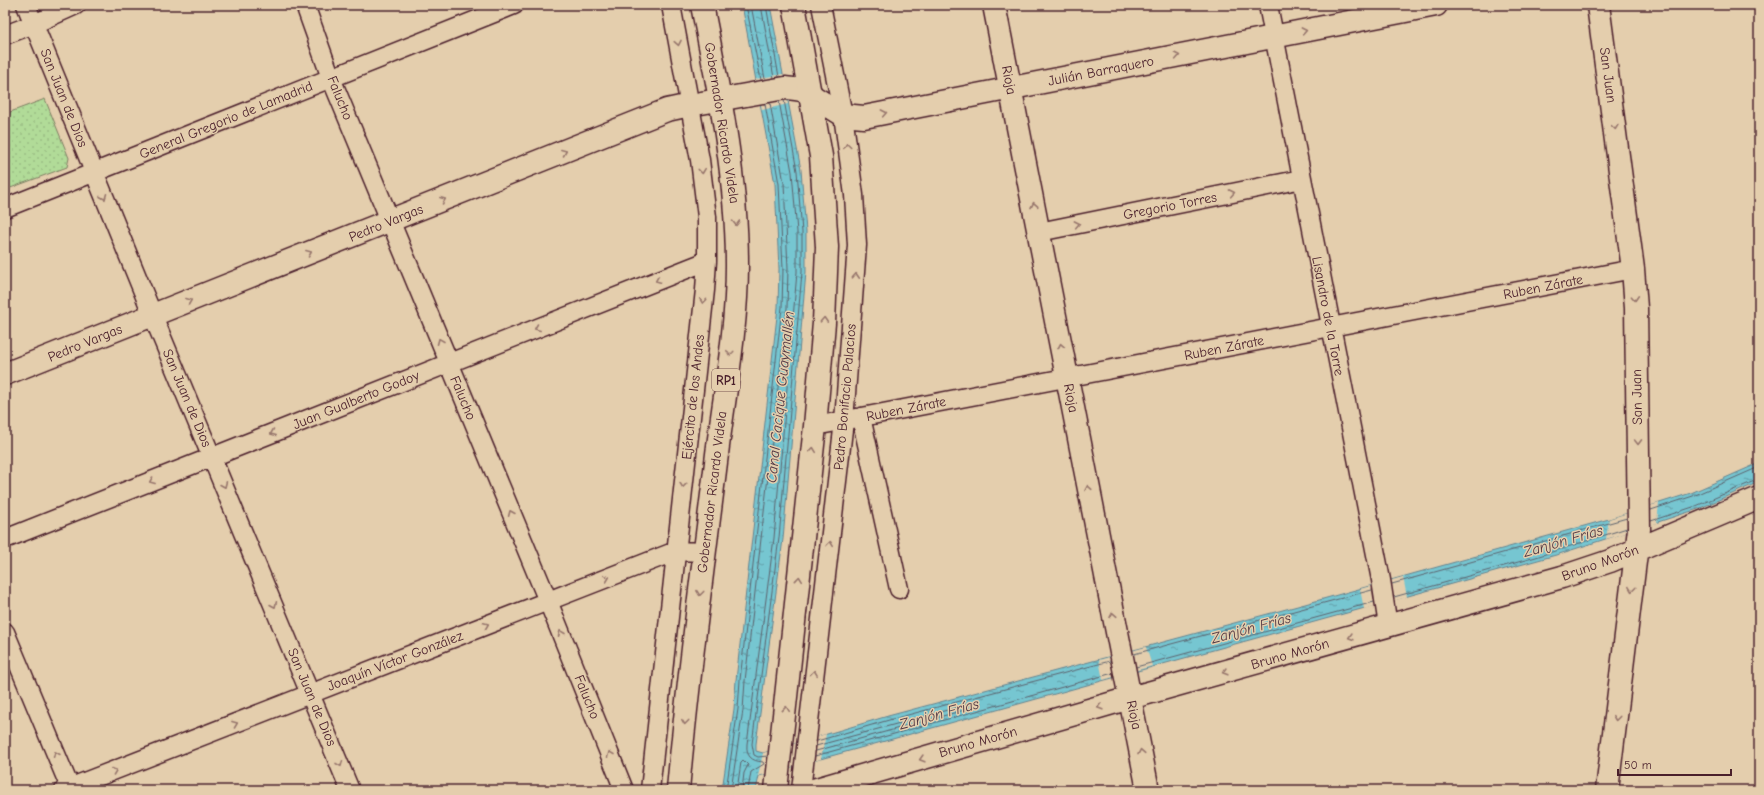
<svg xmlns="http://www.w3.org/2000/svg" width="1764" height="795" font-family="'Comic Neue',sans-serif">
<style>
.grass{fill:url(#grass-dots);stroke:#7e7d62}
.water{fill:url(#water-ripples);stroke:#64838f}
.pier{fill:#e4cead}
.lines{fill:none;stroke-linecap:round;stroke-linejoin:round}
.shore{stroke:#5c626d;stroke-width:1}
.street-casing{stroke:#4a1f2b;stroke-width:21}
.secondary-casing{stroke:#4a1f2b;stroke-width:25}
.highway-casing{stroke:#4a1f2b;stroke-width:25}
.street{stroke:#e4cead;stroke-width:18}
.secondary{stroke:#e4cead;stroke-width:22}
.highway{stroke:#e4cead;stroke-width:22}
.oneway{stroke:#97766c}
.labels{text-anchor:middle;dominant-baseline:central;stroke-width:3;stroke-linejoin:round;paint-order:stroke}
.shield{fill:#e4cead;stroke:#785452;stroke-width:1}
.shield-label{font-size:13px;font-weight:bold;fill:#4a1f2b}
.street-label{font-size:14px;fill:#4a1f2b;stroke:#e4cead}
.water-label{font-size:15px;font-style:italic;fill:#513844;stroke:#e4cead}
</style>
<defs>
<pattern id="grass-dots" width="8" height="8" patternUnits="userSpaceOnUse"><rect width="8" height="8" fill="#b1db98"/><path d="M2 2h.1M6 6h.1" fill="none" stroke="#9abc83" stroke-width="1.8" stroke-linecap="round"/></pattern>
<pattern id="water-ripples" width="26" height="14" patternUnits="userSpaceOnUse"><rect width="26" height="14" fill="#76c6d1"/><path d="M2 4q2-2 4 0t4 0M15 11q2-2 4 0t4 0" fill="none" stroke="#63a0aa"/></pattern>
</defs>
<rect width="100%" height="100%" fill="#e4cead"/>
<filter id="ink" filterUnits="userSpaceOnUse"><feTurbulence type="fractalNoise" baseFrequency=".025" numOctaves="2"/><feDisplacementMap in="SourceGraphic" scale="8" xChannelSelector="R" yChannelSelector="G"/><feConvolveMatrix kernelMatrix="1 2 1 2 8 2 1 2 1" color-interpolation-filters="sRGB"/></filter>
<g filter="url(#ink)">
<path class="grass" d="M 45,99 L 69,158 L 67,167 L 5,190 L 5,114 Z"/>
<path class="water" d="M 742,5 L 770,5 L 801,170 L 806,231 L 806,272 L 783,539 L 756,744 L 756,751 L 763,753 L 888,716 L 1305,604 L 1609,519 L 1691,493 L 1759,463 L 1759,482 L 1698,509 L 1556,555 L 759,776 L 756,790 L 722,790 L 734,709 L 736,680 L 778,307 L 779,269 L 775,184 Z"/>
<path class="pier" d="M 783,74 L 788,104 L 762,110 L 756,79 Z
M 1659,503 L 1657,523 L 1606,539 L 1609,519 Z
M 1403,577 L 1407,597 L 1364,609 L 1360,589 Z
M 1146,647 L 1152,666 L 1103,680 L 1099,660 Z
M 826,734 L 821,759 L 758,776 L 763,753 Z"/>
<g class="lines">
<path class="shore" d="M 746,5 L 761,80
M 751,5 L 765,79
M 761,5 L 774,78
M 766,5 L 779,77
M 1651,510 L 1693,496 L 1759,467
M 1651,521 L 1696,506 L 1759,479
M 1392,584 L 1627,518
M 1394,597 L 1536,557 L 1627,528
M 1134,654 L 1372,590
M 1136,667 L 1374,602
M 817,741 L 889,720 L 1110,661
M 816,751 L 979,706 L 981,703 L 978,702 L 962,706 L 816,746
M 768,756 L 758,757 L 754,755 L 752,744 L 779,538 L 802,272 L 802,232 L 797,171 L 784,100
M 815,756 L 1113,673
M 726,790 L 738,709 L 740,680 L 782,307 L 783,269 L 779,184 L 765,104
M 731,790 L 743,710 L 745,681 L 787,308 L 788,268 L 784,183 L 770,103
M 737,790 L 741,762 L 743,760 L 748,765 L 744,773 L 742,790
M 748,790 L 751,772 L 764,764 L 763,762 C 751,761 746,756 747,744 L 774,538 L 797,272 L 797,232 L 792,172 L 779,101"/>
<g class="street-casing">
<path id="street" d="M 26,5 L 153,316 L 350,790
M 305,5 L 331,78 L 548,601 L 624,790
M 1268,5 L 1381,580 L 1388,626
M 5,35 L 34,24 L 76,5
M 5,208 L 514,5
M 1039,232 L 1302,179
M 861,417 L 899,589
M 815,426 L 1633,269
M 5,539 L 707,261
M 5,632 L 71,790
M 64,790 L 676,551 L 705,552
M 650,790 L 705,290 L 707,261 L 707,217 L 700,160 L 671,5
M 801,790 L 844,421 L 857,245 L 854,195 L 843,115 L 821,5"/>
</g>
<g class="secondary-casing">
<path id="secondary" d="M 994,5 L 1148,790
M 1598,5 L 1633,269 L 1636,308 L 1639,529 L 1607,790
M 5,374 L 667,110 L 690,105 L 785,88 C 795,89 808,89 814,97 L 843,115 L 864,117 L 1436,5
M 813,790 L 1130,698 L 1562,577 L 1610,561 L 1759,498"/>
</g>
<g class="highway-casing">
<path id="highway" d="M 678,790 C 688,675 704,561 718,446 C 726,386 737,325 737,265 C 737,177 719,91 702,5
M 776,790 L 815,426 L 824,323 L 827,247 L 821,156 L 794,5"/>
</g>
<use href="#street" class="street"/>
<use href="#secondary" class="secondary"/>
<use href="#highway" class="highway"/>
</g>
<defs><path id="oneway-chevron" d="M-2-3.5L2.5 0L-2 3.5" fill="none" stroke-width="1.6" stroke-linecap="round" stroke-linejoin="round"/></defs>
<g class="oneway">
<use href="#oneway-chevron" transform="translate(1304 31) rotate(-11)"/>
<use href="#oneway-chevron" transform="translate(678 43) rotate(79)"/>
<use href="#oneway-chevron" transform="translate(1177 56) rotate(-11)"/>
<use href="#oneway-chevron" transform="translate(884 113) rotate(-11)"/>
<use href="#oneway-chevron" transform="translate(1615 127) rotate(82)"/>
<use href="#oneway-chevron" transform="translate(847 146) rotate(-98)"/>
<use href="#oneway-chevron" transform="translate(564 152) rotate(-22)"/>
<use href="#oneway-chevron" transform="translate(702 171) rotate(83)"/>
<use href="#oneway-chevron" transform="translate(1232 193) rotate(-11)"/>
<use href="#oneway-chevron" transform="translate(104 197) rotate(68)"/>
<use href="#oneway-chevron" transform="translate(443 200) rotate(-22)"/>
<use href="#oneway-chevron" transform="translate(1034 205) rotate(-101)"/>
<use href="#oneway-chevron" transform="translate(736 223) rotate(89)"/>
<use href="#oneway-chevron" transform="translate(1077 224) rotate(-11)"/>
<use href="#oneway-chevron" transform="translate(309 253) rotate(-22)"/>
<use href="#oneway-chevron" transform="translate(856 276) rotate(-87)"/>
<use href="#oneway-chevron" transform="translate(658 280) rotate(158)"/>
<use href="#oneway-chevron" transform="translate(1635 298) rotate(87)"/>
<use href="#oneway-chevron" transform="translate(189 301) rotate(-22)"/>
<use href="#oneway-chevron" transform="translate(703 301) rotate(96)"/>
<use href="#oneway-chevron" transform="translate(824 320) rotate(-87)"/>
<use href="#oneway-chevron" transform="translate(537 328) rotate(158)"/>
<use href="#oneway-chevron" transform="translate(440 341) rotate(-112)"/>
<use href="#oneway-chevron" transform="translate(1061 346) rotate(-101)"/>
<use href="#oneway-chevron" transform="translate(730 353) rotate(97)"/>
<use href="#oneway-chevron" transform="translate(273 433) rotate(158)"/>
<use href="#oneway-chevron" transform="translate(1638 442) rotate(89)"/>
<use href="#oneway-chevron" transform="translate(813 450) rotate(-84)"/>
<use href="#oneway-chevron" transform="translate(152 481) rotate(159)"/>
<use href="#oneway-chevron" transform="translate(224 485) rotate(67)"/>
<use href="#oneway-chevron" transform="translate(683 485) rotate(96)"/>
<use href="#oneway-chevron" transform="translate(1088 488) rotate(-101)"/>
<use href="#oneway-chevron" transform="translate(511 513) rotate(-113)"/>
<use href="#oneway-chevron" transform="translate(830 544) rotate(-83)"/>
<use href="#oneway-chevron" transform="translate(607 578) rotate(-21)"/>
<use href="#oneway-chevron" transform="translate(799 579) rotate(-84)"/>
<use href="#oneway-chevron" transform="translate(1632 589) rotate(97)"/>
<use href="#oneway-chevron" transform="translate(700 593) rotate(97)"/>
<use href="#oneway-chevron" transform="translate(274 605) rotate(67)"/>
<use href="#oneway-chevron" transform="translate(1113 615) rotate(-101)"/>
<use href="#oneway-chevron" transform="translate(486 625) rotate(-21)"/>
<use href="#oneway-chevron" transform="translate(561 633) rotate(-112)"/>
<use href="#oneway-chevron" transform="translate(1351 637) rotate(164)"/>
<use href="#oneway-chevron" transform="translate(1225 672) rotate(164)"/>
<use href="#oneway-chevron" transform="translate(814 673) rotate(-83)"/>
<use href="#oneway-chevron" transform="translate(1100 707) rotate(164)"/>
<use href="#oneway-chevron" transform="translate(786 709) rotate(-84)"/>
<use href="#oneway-chevron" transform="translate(1616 718) rotate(97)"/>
<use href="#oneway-chevron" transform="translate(685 722) rotate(97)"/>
<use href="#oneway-chevron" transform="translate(235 724) rotate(-21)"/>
<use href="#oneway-chevron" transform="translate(1141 752) rotate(-101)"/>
<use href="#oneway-chevron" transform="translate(56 754) rotate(-113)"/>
<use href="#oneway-chevron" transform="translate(610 754) rotate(-112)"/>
<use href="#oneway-chevron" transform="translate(922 759) rotate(164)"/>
<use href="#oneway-chevron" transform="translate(340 764) rotate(68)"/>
<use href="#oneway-chevron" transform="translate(114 771) rotate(-21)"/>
</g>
</g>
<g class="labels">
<rect class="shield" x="712" y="369" width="28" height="22" rx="3"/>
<g class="shield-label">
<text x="726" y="380">RP1</text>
</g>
<g class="street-label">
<text transform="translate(1101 71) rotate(-11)">Julián Barraquero</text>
<text transform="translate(1608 75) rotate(82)">San Juan</text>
<text transform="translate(1009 80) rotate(79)">Rioja</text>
<text transform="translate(64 98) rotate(68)">San Juan de Dios</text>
<text transform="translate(340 98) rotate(68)">Falucho</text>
<text transform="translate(226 120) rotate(-22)">General Gregorio de Lamadrid</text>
<text transform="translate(722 123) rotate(81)">Gobernador Ricardo Videla</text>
<text transform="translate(1170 206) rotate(-11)">Gregorio Torres</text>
<text transform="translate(386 223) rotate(-22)">Pedro Vargas</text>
<text transform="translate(1543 287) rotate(-11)">Ruben Zárate</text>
<text transform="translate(1328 316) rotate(79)">Lisandro de la Torre</text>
<text transform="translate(85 343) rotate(-22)">Pedro Vargas</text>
<text transform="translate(1224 348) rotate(-11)">Ruben Zárate</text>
<text transform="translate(693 397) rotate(-84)">Ejército de los Andes</text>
<text transform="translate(845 397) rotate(-85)">Pedro Bonifacio Palacios</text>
<text transform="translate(1637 397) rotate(-91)">San Juan</text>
<text transform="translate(187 398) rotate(67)">San Juan de Dios</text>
<text transform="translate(463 398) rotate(67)">Falucho</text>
<text transform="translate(1071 398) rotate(79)">Rioja</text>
<text transform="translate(356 400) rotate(-22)">Juan Gualberto Godoy</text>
<text transform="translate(906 409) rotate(-11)">Ruben Zárate</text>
<text transform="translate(712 492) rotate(-83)">Gobernador Ricardo Videla</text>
<text transform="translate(1600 563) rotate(-20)">Bruno Morón</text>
<text transform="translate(1290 654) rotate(-16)">Bruno Morón</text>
<text transform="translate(395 661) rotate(-21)">Joaquín Víctor González</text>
<text transform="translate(312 697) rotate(67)">San Juan de Dios</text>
<text transform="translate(587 697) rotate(68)">Falucho</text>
<text transform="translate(1134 715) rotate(78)">Rioja</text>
<text transform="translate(978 742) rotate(-16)">Bruno Morón</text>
</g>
<g class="water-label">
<text transform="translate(780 397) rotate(-84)">Canal Cacique Guaymallén</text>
<text transform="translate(1563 541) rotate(-16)">Zanjón Frías</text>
<text transform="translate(1251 628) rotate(-15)">Zanjón Frías</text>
<text transform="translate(939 714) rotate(-15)">Zanjón Frías</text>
</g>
</g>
<rect width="1764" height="795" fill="none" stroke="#e4cead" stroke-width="20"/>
<rect x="10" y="10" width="1744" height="775" fill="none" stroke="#4a1f2b" stroke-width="1.5" filter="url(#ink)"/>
<path d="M1618 769v6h113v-6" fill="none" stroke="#4a1f2b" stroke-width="2"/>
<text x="1624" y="769" font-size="12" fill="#4a1f2b" stroke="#e4cead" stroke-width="3" paint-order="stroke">50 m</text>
</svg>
